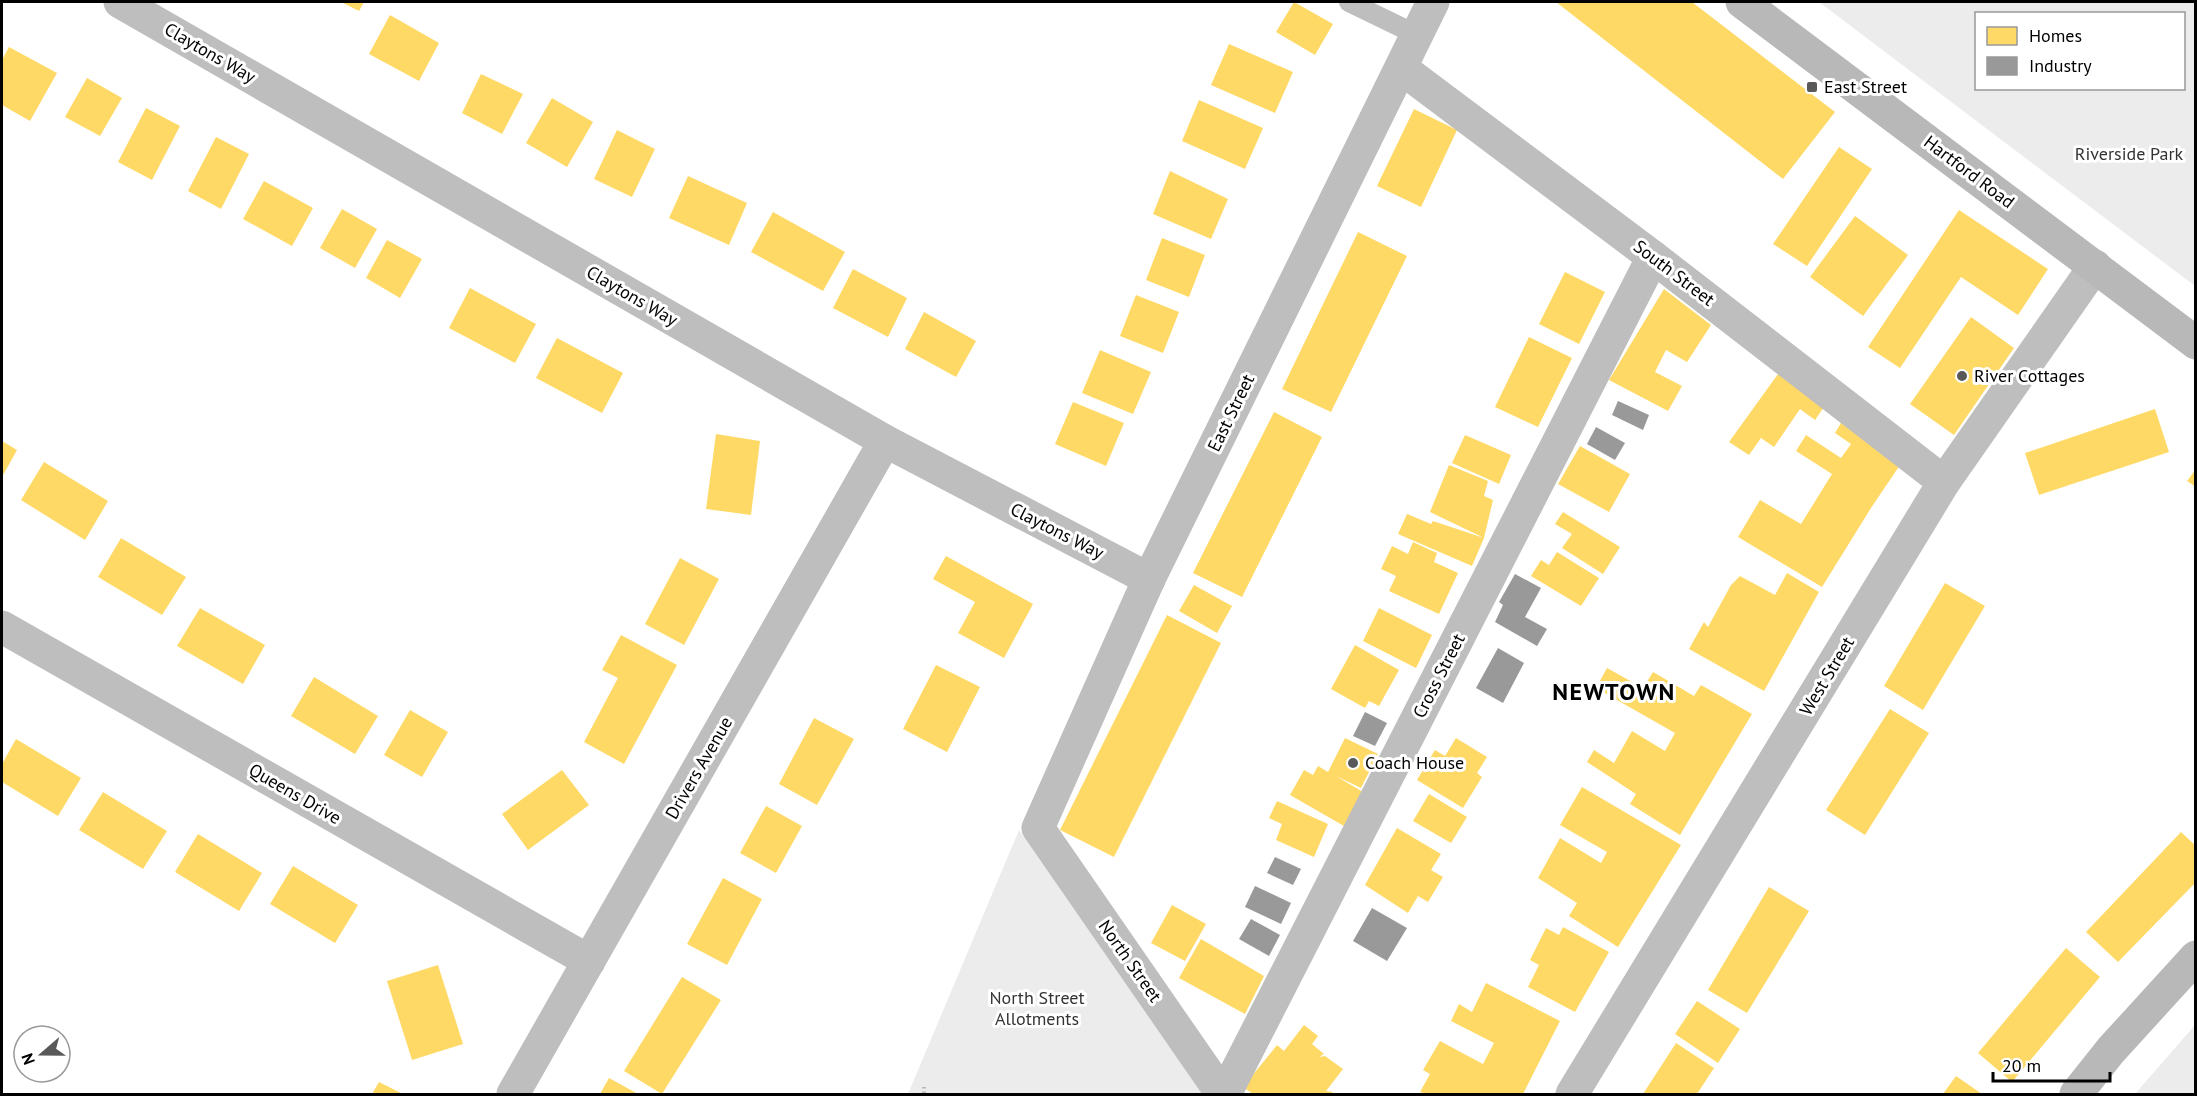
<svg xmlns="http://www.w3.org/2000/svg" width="2197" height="1096" font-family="'PT Sans',sans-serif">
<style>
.green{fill:#ececec;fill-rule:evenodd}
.homes{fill:#ffd966}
.industry{fill:#999}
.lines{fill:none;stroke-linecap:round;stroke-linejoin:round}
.path{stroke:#b9b9b9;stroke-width:4;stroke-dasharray:1.5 3;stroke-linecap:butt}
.lane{stroke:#bebebe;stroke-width:20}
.street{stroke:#bebebe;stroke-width:33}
.secondary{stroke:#b8b8b8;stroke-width:33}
.poi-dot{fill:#595959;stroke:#fff;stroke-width:2}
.labels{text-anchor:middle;stroke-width:6;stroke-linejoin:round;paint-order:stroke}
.street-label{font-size:18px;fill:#000;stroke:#fff}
.poi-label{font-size:18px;fill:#000;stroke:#fff;text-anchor:start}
.park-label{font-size:18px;fill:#333;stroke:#fff}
.district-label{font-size:24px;font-weight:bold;letter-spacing:1.5px;fill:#000;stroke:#fff}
</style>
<rect width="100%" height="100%" fill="#fff"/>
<!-- green -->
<g class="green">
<path d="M1819,2H2195V286ZM1976,14H2184V88H1976Z"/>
<path d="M1019,830L1202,1094H908Z"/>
<path d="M2195,1025V1094H2135Z"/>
</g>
<!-- homes -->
<g class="homes">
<path d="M341,2H364L359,11Z"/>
<path d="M1294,2L1333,24L1315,55L1276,32Z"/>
<path d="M1556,2H1692L1835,112L1783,179Z"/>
<path d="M390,15L439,43L419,81L369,54Z"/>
<path d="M1229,44L1293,72L1275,113L1211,85Z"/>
<path d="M9,47L57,73L30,121L2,105V60Z"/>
<path d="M481,74L523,94L502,134L462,113Z"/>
<path d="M87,78L122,98L100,136L65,117Z"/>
<path d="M552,98L593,122L567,167L526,143Z"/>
<path d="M1199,100L1263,128L1245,169L1182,141Z"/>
<path d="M146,108L180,126L152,180L118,162Z"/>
<path d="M1414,109L1457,130L1421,207L1377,186Z"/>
<path d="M617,130L655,149L632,197L594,179Z"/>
<path d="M216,137L249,154L221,209L188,191Z"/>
<path d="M1839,147L1872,169L1807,266L1773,244Z"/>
<path d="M1170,171L1228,199L1211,239L1153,214Z"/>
<path d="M688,176L747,203L729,245L669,218Z"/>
<path d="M264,181L313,208L292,246L243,219Z"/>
<path d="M342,209L377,229L355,268L320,248Z"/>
<path d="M1959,210L2048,269L2018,315L1961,277L1900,368L1868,347Z"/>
<path d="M773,212L845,252L823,291L751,252Z"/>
<path d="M1855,216L1908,255L1863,316L1810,277Z"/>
<path d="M1358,232L1407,256L1331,412L1282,389Z"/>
<path d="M1162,238L1205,255L1189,297L1146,280Z"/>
<path d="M387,240L422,259L400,298L366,278Z"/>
<path d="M853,269L907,298L888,337L833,308Z"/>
<path d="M1565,272L1605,292L1579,344L1539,324Z"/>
<path d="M470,288L536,324L515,363L449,328Z"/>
<path d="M1664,289L1711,325L1687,362L1666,350L1655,372L1682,386L1668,411L1609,380Z"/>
<path d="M1136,295L1179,312L1163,353L1120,336Z"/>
<path d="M924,312L976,341L956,377L905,349Z"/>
<path d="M1971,317L2014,348L1954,435L1910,404Z"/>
<path d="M1529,337L1572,358L1538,427L1495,407Z"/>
<path d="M557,338L623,373L602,413L536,378Z"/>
<path d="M1100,350L1151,372L1133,414L1082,393Z"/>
<path d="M1778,374L1824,407L1815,420L1800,409L1774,447L1761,438L1749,455L1729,442Z"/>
<path d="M1073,402L1124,423L1106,466L1055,444Z"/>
<path d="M2155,409L2169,452L2039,495L2025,453Z"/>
<path d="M1274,412L1322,437L1242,597L1193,573Z"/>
<path d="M1842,421L1902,462L1871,508L1822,587L1738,537L1760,500L1801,524L1832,474L1796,451L1806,435L1841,458L1851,444L1835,433Z"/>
<path d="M716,434L760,441L751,515L706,509Z"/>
<path d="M1465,435L1511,455L1499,484L1452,463Z"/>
<path d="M2,441L17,450L2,477Z"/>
<path d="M1580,446L1630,474L1609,512L1558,484Z"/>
<path d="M44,462L108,501L85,540L21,500Z"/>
<path d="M1449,465L1488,481L1484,496L1493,500L1484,538L1472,566L1398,534L1407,514L1431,524L1433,521L1484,538L1430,512Z"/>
<path d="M2196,469V487L2187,481Z"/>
<path d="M1563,512L1620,547L1603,574L1562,548L1572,534L1555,524Z"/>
<path d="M121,538L186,577L162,615L98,577Z"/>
<path d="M1413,542L1437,553L1434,562L1458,573L1439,614L1389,591L1396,576L1381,569L1392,546L1408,554Z"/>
<path d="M1557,552L1599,578L1581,606L1531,576L1541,560L1549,565Z"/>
<path d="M946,556L1033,604L1004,658L958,633L975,602L933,579Z"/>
<path d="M680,558L719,579L684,645L645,624Z"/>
<path d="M1787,573L1819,592L1764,691L1689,649L1704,622L1708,627L1731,585L1740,576L1775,595Z"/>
<path d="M1945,583L1985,606L1923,710L1884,686Z"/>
<path d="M1194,585L1232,606L1217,633L1179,611Z"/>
<path d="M200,608L265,645L243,684L177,646Z"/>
<path d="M1379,608L1432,635L1416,668L1363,641Z"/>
<path d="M1167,615L1221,643L1114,857L1060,830Z"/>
<path d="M621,635L677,665L624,764L584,742L618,678L602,670Z"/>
<path d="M1355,645L1399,670L1379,706L1369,701L1365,708L1331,689Z"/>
<path d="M936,665L980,687L947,752L903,729Z"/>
<path d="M1607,668L1643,688L1653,672L1694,696L1701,685L1752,714L1680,835L1630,804L1636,794L1587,762L1594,750L1614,763L1632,731L1665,751L1675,733L1596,688Z"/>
<path d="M314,677L378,716L355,754L291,716Z"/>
<path d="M1890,709L1929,733L1865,835L1826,810Z"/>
<path d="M410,710L448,732L422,777L384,755Z"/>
<path d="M814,718L854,739L817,805L779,784Z"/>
<path d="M1345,738L1378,754L1361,788L1336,776L1363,792L1344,826L1290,795L1304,770L1313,775L1318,766L1328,772Z"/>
<path d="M1456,738L1487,757L1477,773L1482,777L1463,808L1417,780L1435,750L1445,756Z"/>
<path d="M16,739L81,778L58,816L2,782V764Z"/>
<path d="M562,770L589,805L528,850L502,814Z"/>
<path d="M1582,787L1681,845L1618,947L1569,916L1577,903L1538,878L1560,838L1601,863L1607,852L1560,825Z"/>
<path d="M103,792L167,831L143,869L79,830Z"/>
<path d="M1429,794L1467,817L1451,843L1413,821Z"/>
<path d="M1277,801L1328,824L1314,857L1276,840L1282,824L1269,818Z"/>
<path d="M766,806L802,826L776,873L740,853Z"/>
<path d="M1397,828L1441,854L1431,870L1443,877L1428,902L1418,896L1408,913L1365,885Z"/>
<path d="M2181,832L2196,846V882L2118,962L2086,932Z"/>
<path d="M198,834L262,873L239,911L175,872Z"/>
<path d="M293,866L358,905L335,943L270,904Z"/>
<path d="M723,878L762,899L727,965L687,944Z"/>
<path d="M1769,887L1809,911L1747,1013L1708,990Z"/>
<path d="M1172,905L1206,924L1185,961L1151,943Z"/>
<path d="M1563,927L1609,952L1575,1012L1528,987L1539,965L1530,960L1546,928L1559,935Z"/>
<path d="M1201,939L1264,976L1245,1014L1179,978Z"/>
<path d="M2066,948L2100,977L2012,1082L1978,1053Z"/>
<path d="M438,965L463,1044L412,1060L387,981Z"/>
<path d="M682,977L721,1000L662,1094L624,1071Z"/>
<path d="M1486,983L1560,1021L1523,1094H1426L1420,1092L1430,1074L1423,1070L1440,1041L1483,1064L1494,1043L1451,1021L1459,1004L1472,1012Z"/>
<path d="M1697,1001L1740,1029L1718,1063L1675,1034Z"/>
<path d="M1304,1025L1318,1036L1312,1044L1324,1054L1319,1057L1325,1056L1343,1069L1326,1091L1333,1092L1331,1094H1253L1243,1087L1277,1045L1284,1051Z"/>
<path d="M1676,1043L1714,1068L1697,1094H1643Z"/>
<path d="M1956,1076L1982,1094H1943Z"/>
<path d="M609,1078L638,1094H600Z"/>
<path d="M379,1082L403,1094H372Z"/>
</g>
<!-- industry -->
<g class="industry">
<path d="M1618,401L1649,415L1643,430L1612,415Z"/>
<path d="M1596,427L1625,443L1615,460L1587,444Z"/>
<path d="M1515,574L1541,588L1525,617L1547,629L1537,646L1495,622L1503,605L1499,602Z"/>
<path d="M1498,648L1524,663L1503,703L1476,688Z"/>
<path d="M1365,712L1387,723L1375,746L1353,736Z"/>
<path d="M1275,857L1301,869L1293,885L1267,873Z"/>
<path d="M1255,886L1291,903L1281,924L1245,907Z"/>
<path d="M1372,908L1407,928L1387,961L1353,941Z"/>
<path d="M1251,919L1280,935L1269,956L1239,939Z"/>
</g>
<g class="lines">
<!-- path -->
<path class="path" d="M924,1087V1094"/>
<!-- lane -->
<path class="lane" d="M1349,2L1417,35"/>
<!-- street -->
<g class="street">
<path d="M120,2L885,441L1149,579"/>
<path d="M1401,68L1653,257L1944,482"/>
<path d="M2,627L589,961"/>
<path d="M513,1094L885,441"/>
<path d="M1222,1094L1038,828L1149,579L1433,2"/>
<path d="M1225,1094L1653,257"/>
<path d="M1572,1094L1944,482L2095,266"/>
</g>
<!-- secondary -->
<g class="secondary">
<path d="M1742,2L2196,343"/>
<path d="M2076,1094L2111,1050L2196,957"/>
</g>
</g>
<!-- markers -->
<g class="poi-dot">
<rect x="1806" y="81" width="12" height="12" rx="3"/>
<circle cx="1962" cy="376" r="6"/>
<circle cx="1353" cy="763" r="6"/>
</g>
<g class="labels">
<!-- street labels -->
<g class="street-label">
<text transform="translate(210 53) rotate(30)" y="6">Claytons Way</text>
<text transform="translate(1969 172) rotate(37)" y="6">Hartford Road</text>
<text transform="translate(1674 273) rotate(37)" y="6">South Street</text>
<text transform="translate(632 296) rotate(30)" y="6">Claytons Way</text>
<text transform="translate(1231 413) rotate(-64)" y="6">East Street</text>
<text transform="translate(1057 531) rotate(27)" y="6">Claytons Way</text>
<text transform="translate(1439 676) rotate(-63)" y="6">Cross Street</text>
<text transform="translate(1827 676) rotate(-59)" y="6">West Street</text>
<text transform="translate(699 768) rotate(-60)" y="6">Drivers Avenue</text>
<text transform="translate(295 794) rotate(30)" y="6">Queens Drive</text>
<text transform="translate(1130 961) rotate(55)" y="6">North Street</text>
</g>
<!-- poi labels -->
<g class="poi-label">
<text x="1824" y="93">East Street</text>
<text x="1974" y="382">River Cottages</text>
<text x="1365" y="769">Coach House</text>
</g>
<!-- park labels -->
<g class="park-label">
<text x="2129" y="160">Riverside Park</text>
<text x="1037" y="1004">North Street<tspan x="1037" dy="21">Allotments</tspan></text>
</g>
<!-- district labels -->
<g class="district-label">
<text x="1614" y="700">NEWTOWN</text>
</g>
</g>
<!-- border -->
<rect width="2197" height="1096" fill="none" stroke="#000000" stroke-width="6"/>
<!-- legend -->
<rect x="1975" y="12" width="210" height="78" fill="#ffffff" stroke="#999999" stroke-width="1.5"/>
<rect x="1987" y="27" width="30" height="18" fill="#ffd966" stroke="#999999" stroke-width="1.5"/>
<text x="2029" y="42" font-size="18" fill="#000000">Homes</text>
<rect x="1987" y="57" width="30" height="18" fill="#999999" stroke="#999999" stroke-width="1.5"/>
<text x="2029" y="72" font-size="18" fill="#000000">Industry</text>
<!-- north arrow -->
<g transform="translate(42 1054) rotate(250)"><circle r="28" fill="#ffffff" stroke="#999999" stroke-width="1.5"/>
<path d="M0-4.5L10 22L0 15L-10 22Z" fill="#595959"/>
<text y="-9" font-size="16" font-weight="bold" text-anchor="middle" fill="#000000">N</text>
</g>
<!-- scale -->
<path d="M1993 1072v9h117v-9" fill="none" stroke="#000000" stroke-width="3"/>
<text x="2002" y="1072" font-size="18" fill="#000000" stroke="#ffffff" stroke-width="4.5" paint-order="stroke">20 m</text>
</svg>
